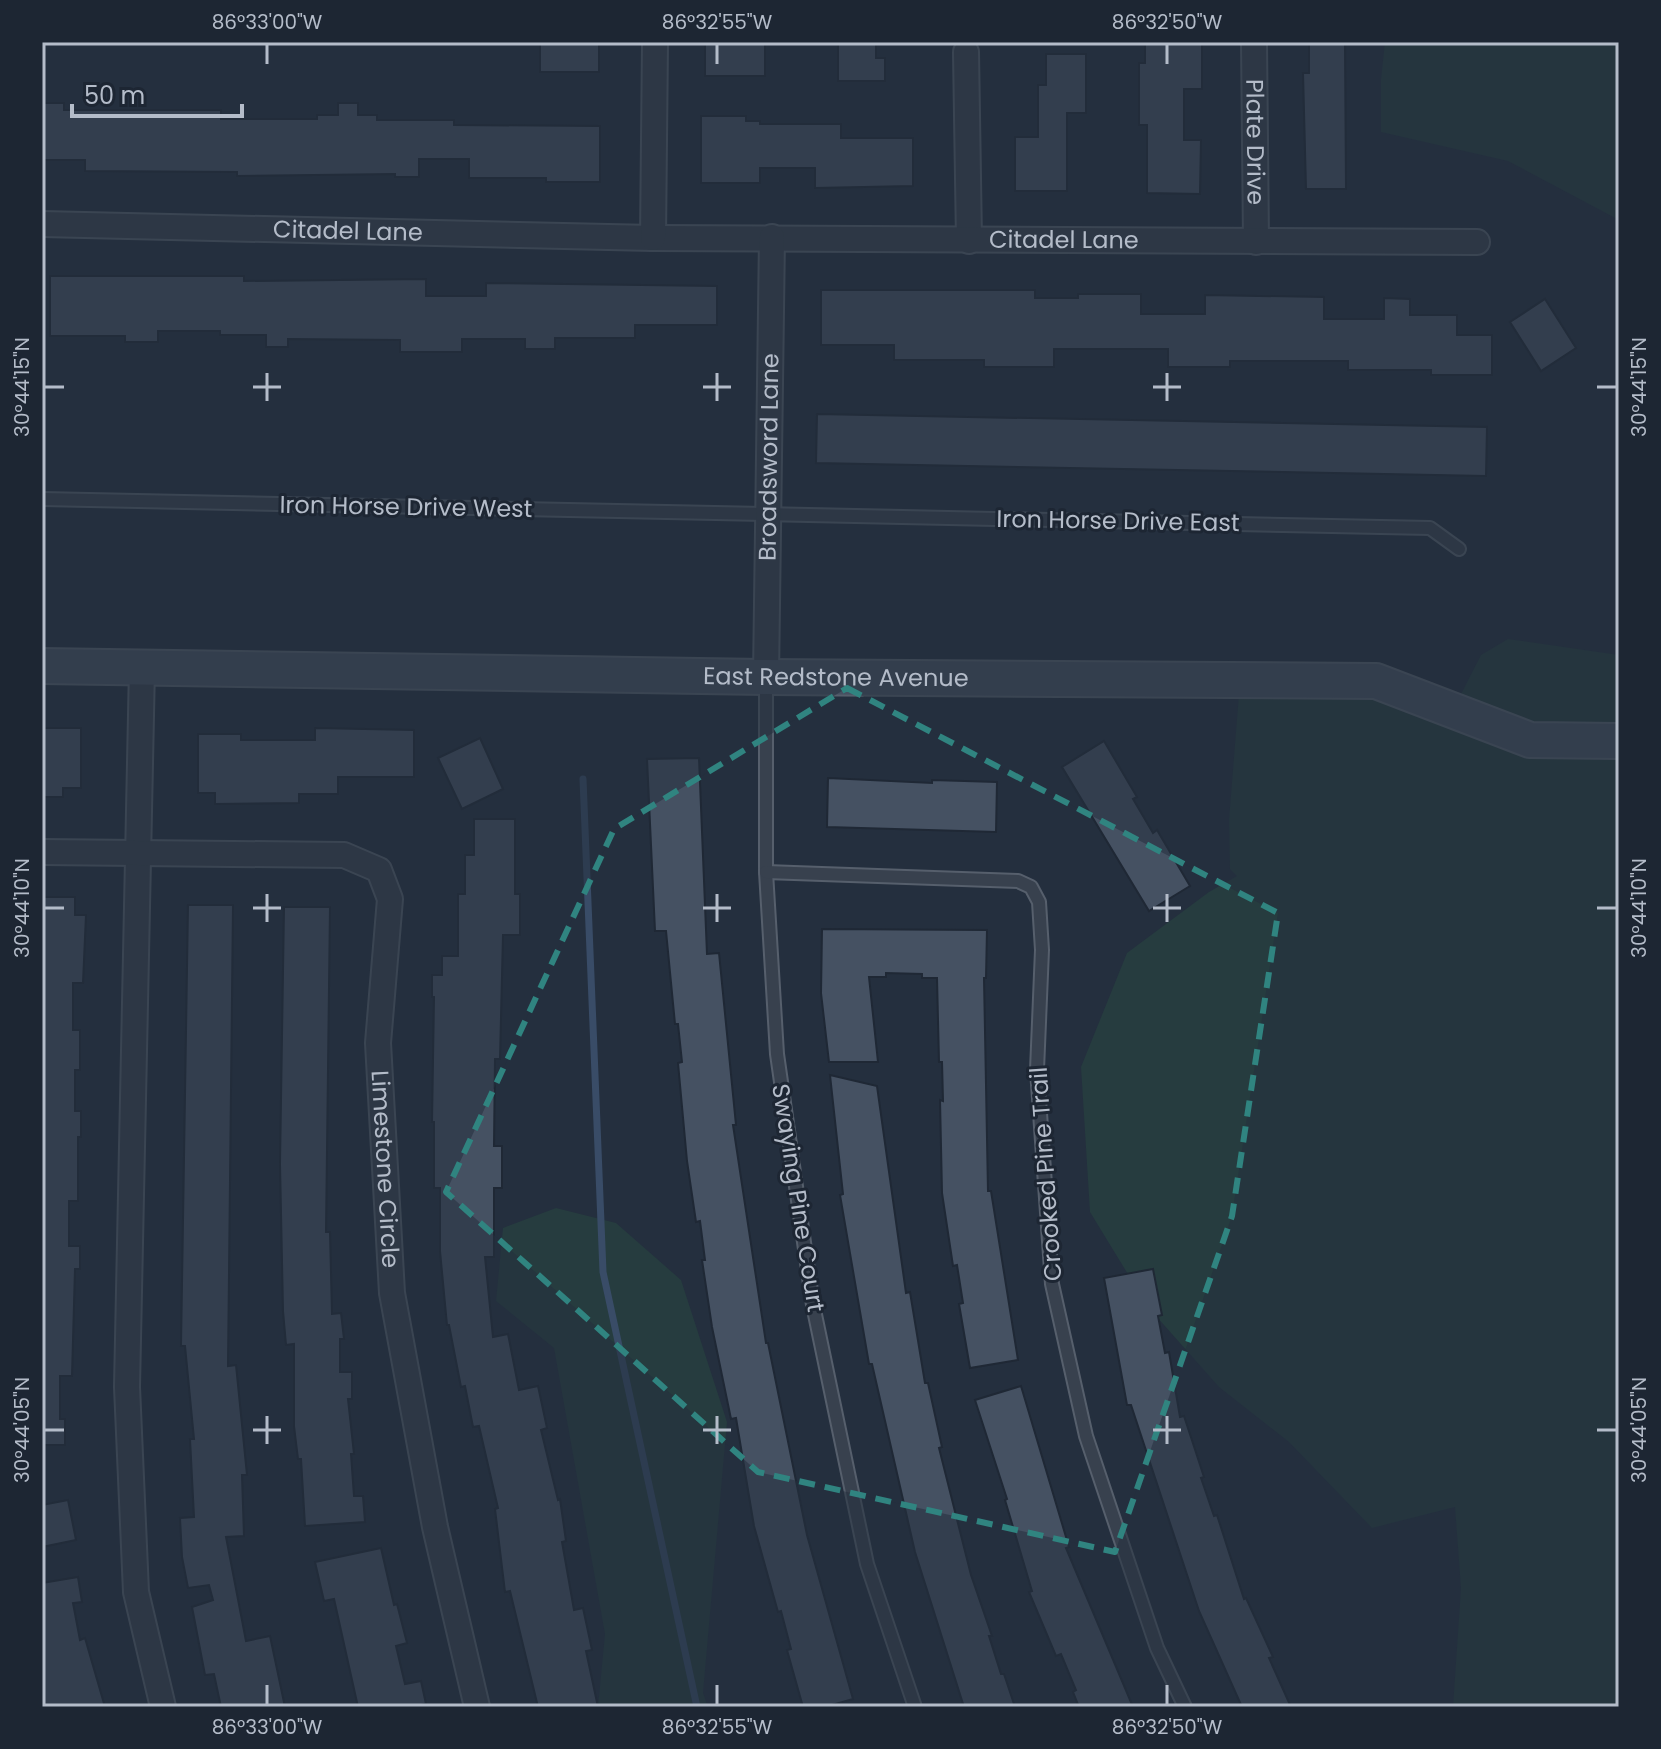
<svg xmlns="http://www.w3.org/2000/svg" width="1661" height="1749" font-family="Poppins,sans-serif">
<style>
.green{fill:#263c3f}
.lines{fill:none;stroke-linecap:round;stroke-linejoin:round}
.stream{stroke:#394c67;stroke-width:7}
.building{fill:#455162;stroke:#1f2835;stroke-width:2}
.lane-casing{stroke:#565f6c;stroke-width:16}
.street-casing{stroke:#565f6c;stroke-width:28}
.secondary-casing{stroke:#565f6c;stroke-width:38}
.lane{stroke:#38414e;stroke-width:12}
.street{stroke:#38414e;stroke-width:24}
.secondary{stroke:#465061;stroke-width:34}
.marked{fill:none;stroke:#308480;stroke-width:6;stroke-dasharray:16 10;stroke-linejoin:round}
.ticks{fill:none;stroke:#b4bcc9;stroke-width:3}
.labels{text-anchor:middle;stroke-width:6;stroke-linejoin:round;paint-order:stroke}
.street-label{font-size:24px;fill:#b4bcc9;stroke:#1d2633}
.neatline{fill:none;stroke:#b4bcc9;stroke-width:3}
.ticks-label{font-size:20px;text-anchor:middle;fill:#b4bcc9}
</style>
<rect width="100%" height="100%" fill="#242f3e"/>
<!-- green -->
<g class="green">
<path d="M1385,42H1619V220L1508,161L1381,132V79Z"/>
<path d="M1508,639L1619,655V727L1532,726L1459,698L1481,655Z"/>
<path d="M1239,694L1368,697L1394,701L1619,754V1707H1453L1461,1588L1455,1507L1372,1528L1289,1442L1219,1387L1148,1307L1090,1212L1081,1067L1127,953L1209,892L1237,876L1230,869L1229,820Z"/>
<path d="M556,1208L616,1223L681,1280L727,1422L703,1693L708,1707H598L605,1634L554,1348L496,1301L503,1228Z"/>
</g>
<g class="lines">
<!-- stream -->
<path class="stream" d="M583,779L603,1272L697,1707"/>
</g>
<!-- building -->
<g class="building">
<rect x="540" y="42" width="59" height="30"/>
<rect x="705" y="42" width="60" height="34"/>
<path d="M838,42H876V58H885V81H838Z"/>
<path d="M1145,42H1202V89H1184V140H1201L1200,194L1147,193V125H1139V63H1145Z"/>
<path d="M1309,42H1345L1346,189H1306L1303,73H1309Z"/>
<path d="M1046,54H1086V113H1067V191H1015V137H1038V85H1046Z"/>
<path d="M42,103H64V110H221V119H317V115H338V103H358V115H377V120H454V125L600,126V182H546V178H469V159H419V177H395V174L237,176V172L85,171V160H42Z"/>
<path d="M701,116H746V121H760V124H841V138H913V186L815,188V168H760V183H701Z"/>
<path d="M50,276H244V281L426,279V296H486V283L717,286V325H635V338H555V349H525V339H462V352H400V340L288,339V347H266V335H220V331H158V342H125V336H50Z"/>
<path d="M821,290H1035V298H1078V294H1141V314H1205V295L1324,297V319H1384V298L1410,299V315H1457V335H1492V375H1431V370H1348V361H1230V367H1168V349H1054V367H984V360H894V345H821Z"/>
<path d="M1545,299L1576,348L1541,371L1510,322Z"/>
<path d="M817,414L1487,427L1486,476L816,463Z"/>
<path d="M42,728H81V788H63V797H42Z"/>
<path d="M315,728L414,730V777H338V794H299V803L215,804V793H198V734H241V740H315Z"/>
<path d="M480,738L503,789L462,809L438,758Z"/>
<path d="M1104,741L1137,797L1133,799L1153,833L1157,830L1190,886L1149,911L1062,767Z"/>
<path d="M699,758L707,954L719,953L736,1125H733L766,1343H768L807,1535L853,1699L825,1707H803L787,1650L791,1649L781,1611L778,1612L754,1526L736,1418L731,1419L712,1327L702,1260H705L700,1221L696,1222L687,1161L678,1063L682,1062L678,1024H675L666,931H655L647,759Z"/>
<path d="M828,778L932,783V780L997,782L996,832L827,827Z"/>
<path d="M474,819H515V894H520V935H503L500,1059H495L494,1146H502V1188H494V1257H485L493,1337L508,1334L519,1390L538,1386L547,1428L541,1430L558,1500L560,1499L566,1541L562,1542L574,1610L583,1608L592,1650L586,1651L598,1707H538L510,1591L505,1592L495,1509L498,1508L479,1426L473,1427L465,1386L461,1387L449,1325H447L440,1251V1188H434V1122H432L434,997H432V975H442V956H458V894H465V855H474Z"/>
<path d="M42,897H75V915H86L83,983H73V1030H80V1070H75V1111H81V1137H78V1201H69V1246H80V1269H75L72,1376H60V1419H65V1445H42Z"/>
<path d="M188,905H233L228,1366L236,1365L247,1475H242L244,1536L226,1537L246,1641L270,1636L285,1707H221L214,1674L205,1675L192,1607L213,1600L209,1585L188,1588L182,1557L180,1518L194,1517L190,1439H194L185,1346H181Z"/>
<path d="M284,907H330L326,1232H330L332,1314L341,1313L344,1339H340V1372H352V1399H348L354,1454H351L354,1496H363L365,1522L305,1526L301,1459H298L294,1426V1344L286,1345L283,1311L280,1164Z"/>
<path d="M822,929L987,930L986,978H984L988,1191H991L1018,1360L970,1368L959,1304L963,1303L957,1265L953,1266L942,1193L940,1100L943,1101L942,1062H939L937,978H922V974L886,973V977H869L878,1062H829L821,993Z"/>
<path d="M830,1075L877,1086L906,1293L910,1292L925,1383H928L942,1447L939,1448L971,1575L992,1636H989L1001,1674H1004L1015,1707H964L915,1552L872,1364H869L840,1195L843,1194Z"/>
<path d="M1153,1269L1162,1315L1158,1316L1165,1353L1169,1352L1180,1417L1184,1416L1204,1477L1201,1478L1214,1516L1217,1515L1244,1599L1246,1598L1273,1657L1269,1658L1291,1707H1242L1199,1611L1131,1405H1127L1104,1278Z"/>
<path d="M1021,1386L1069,1547L1066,1548L1133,1707H1079L1073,1692L1076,1690L1061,1654L1056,1656L1029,1592L1032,1591L1005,1500L1007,1499L975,1400Z"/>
<path d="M68,1500L76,1540L42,1547V1505Z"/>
<path d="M381,1548L394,1605L397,1604L407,1643L396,1646L405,1684L421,1681L426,1704L411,1707H358L334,1599L324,1601L315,1562Z"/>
<path d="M78,1577L82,1602L73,1603L80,1640L85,1638L105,1707H42V1583Z"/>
</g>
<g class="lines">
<defs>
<g id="lane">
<path d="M42,499L1430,528L1459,549"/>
<path d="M766,680V872L777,1054L813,1305L867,1564L915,1707"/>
<path d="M766,872L1018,881L1031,887L1039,902L1042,950L1037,1070L1052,1284L1086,1436L1157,1648L1185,1707"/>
</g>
<g id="street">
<path id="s1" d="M1254,42L1256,242"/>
<path d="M966,52L969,241"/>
<path id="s2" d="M42,224L653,238L1477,242"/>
<path d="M653,238L655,42"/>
<path d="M142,667L127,1387L136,1592L163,1707"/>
<path id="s3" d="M766,677L772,237"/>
<path id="s4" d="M42,852L344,855L379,870L390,899L378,1043L392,1293L435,1527L477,1707"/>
</g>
<g id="secondary">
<path id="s5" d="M42,666L766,677L1376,681L1530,740L1619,741"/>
</g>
</defs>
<!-- lane casing -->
<use href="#lane" class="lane-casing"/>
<!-- street casing -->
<use href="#street" class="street-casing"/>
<!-- secondary casing -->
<use href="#secondary" class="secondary-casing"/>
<!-- lane -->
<use href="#lane" class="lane"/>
<!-- street -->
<use href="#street" class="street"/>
<!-- secondary -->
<use href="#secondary" class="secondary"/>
</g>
<!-- marked area -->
<path d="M0 0H1661V1749H0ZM847,688L1278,913L1232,1216L1115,1552L758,1472L446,1192L614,829Z" fill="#242f3e" fill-opacity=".55" fill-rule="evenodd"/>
<path class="marked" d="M847,688L1278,913L1232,1216L1115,1552L758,1472L446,1192L614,829Z"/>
<!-- ticks -->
<path class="ticks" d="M267,44V64M717,44V64M1167,44V64M267,373V401M717,373V401M1167,373V401M44,387H64M253,387H281M703,387H731M1153,387H1181M1597,387H1617M267,894V922M717,894V922M1167,894V922M44,908H64M253,908H281M703,908H731M1153,908H1181M1597,908H1617M267,1416V1444M717,1416V1444M1167,1416V1444M44,1430H64M253,1430H281M703,1430H731M1153,1430H1181M1597,1430H1617M267,1685V1705M717,1685V1705M1167,1685V1705"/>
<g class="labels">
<!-- street labels -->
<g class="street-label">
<text dy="8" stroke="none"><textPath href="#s1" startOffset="100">Plate Drive</textPath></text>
<text dy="8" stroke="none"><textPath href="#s2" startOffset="306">Citadel Lane</textPath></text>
<text dy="8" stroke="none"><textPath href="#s2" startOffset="1022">Citadel Lane</textPath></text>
<text dy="8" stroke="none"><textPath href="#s3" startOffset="220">Broadsword Lane</textPath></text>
<text transform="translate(406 507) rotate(1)" y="8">Iron Horse Drive West</text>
<text transform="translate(1118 521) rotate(1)" y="8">Iron Horse Drive East</text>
<text dy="8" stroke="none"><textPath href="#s5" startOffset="794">East Redstone Avenue</textPath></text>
<text dy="8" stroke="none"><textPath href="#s4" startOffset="642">Limestone Circle</textPath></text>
<text transform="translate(1046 1174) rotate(-94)" y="8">Crooked Pine Trail</text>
<text transform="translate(798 1198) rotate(81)" y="8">Swaying Pine Court</text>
</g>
</g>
<!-- border -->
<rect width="1661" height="1749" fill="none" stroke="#1d2633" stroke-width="88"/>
<!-- scale -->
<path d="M72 104v12h170v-12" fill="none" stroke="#b4bcc9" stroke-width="4"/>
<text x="84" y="104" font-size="24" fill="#b4bcc9" stroke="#1d2633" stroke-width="6" paint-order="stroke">50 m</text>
<rect x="44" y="44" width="1573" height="1661" class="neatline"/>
<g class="ticks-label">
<text x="267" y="29">86°33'00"W</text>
<text x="717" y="29">86°32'55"W</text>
<text x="1167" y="29">86°32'50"W</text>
<text transform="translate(22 387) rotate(-90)" y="7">30°44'15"N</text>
<text transform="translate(1639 387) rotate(-90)" y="7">30°44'15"N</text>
<text transform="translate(22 908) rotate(-90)" y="7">30°44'10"N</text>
<text transform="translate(1639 908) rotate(-90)" y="7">30°44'10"N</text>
<text transform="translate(22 1430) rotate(-90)" y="7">30°44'05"N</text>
<text transform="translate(1639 1430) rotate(-90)" y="7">30°44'05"N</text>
<text x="267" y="1734">86°33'00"W</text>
<text x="717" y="1734">86°32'55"W</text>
<text x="1167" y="1734">86°32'50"W</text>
</g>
</svg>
